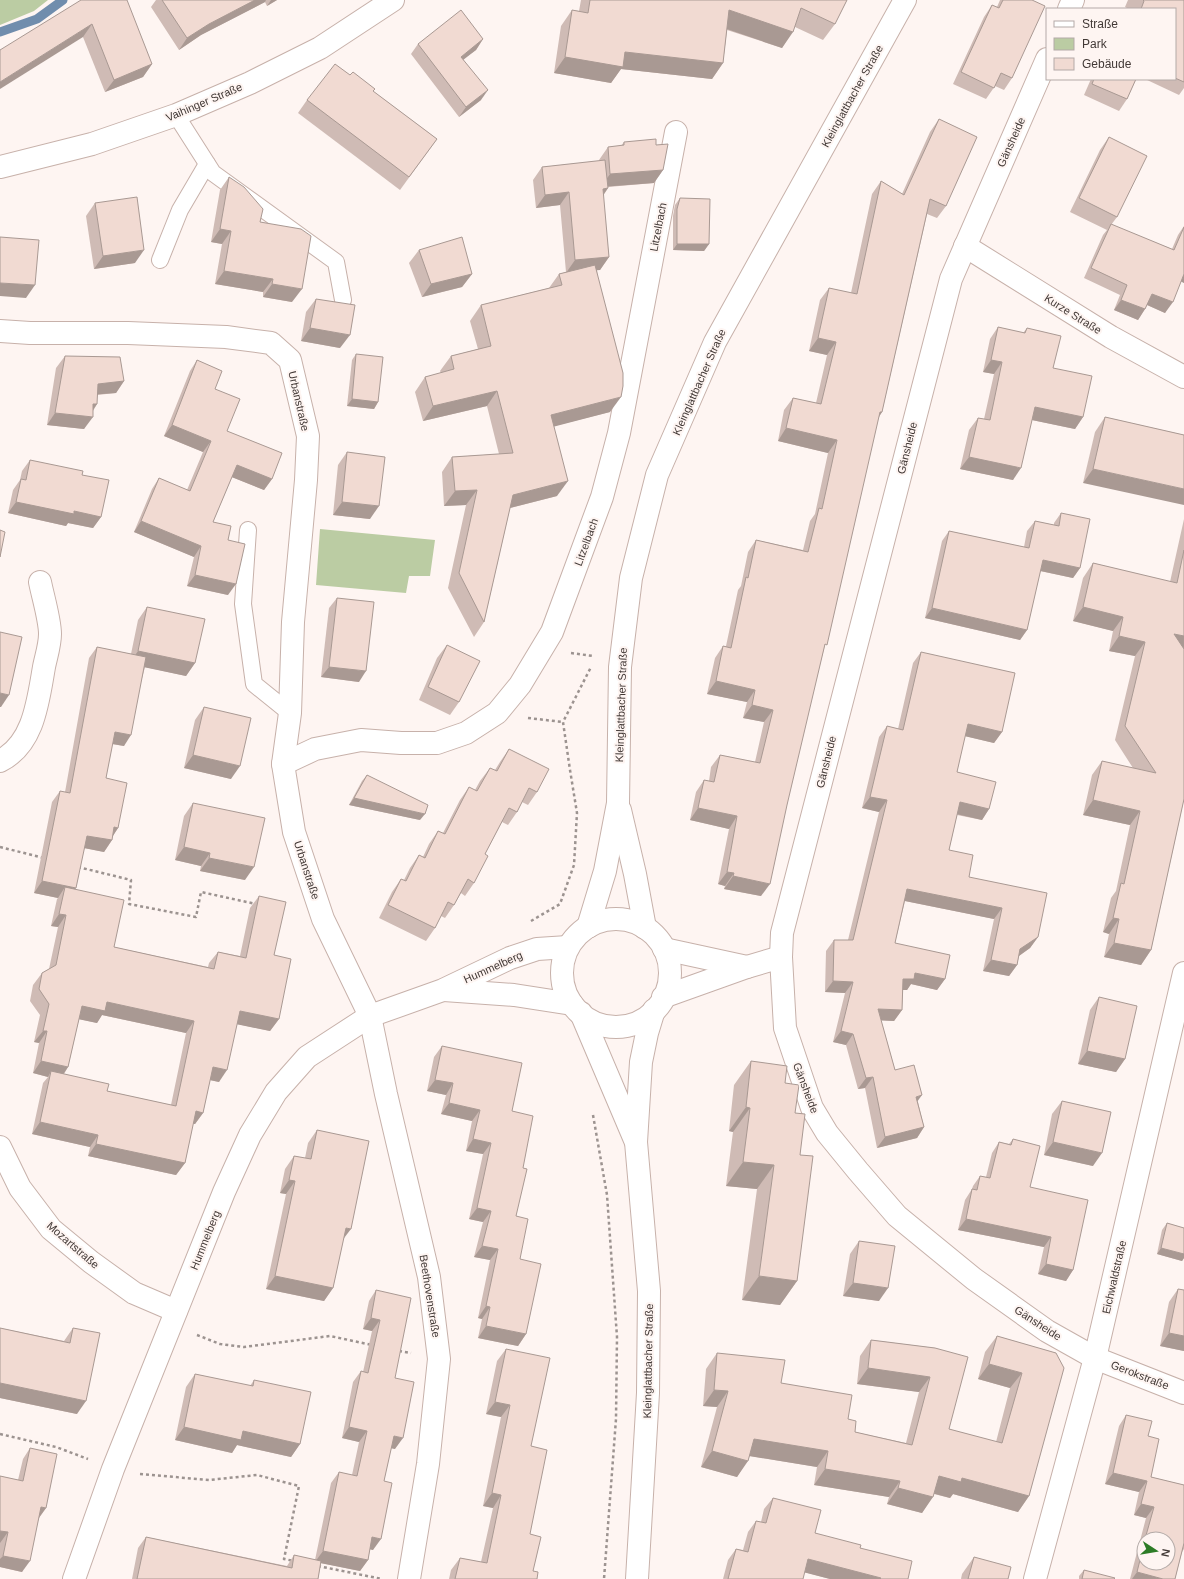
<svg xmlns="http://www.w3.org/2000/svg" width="1184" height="1579" font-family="Arial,sans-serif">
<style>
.green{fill:#bbcca3}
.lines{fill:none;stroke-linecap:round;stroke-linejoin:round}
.stream{stroke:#708dad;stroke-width:9}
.lane-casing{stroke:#c7b1aa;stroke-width:18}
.street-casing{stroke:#c7b1aa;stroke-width:24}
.secondary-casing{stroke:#c7b1aa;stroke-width:24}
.path{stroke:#9c9390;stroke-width:2.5;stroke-dasharray:3 3;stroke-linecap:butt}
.lane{stroke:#fff;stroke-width:16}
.street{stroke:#fff;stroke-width:22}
.secondary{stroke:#fff;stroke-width:22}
.wall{fill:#cfbbb5;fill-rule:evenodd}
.shaded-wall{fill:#a99993}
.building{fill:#f1dad2;stroke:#a99993}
.labels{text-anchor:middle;stroke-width:4;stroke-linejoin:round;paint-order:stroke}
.street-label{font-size:11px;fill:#423936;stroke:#fef5f2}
</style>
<rect width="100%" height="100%" fill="#fef5f2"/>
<!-- green -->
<g class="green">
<path d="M0,0H48L34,11L0,25Z"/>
<path d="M320,529L435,540L430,576H409L406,593L316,585Z"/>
</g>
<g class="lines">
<!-- stream -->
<path class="stream" d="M0,32L37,19L63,0"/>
<defs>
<g id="lane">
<path d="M176,115L213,173L336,262L343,300"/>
<path d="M160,260L180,210L207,164"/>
<path d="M248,530L243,604L254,684L290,713"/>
</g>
<g id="street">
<path d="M1069,9L1073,0"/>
<path d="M1047,59L951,279L782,933L781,957L785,1028L812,1108L827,1133L858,1171L897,1216L974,1279L1047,1331L1095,1358L1184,1393"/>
<path d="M965,246L1111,337L1184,377"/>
<path d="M0,331L30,333H128L226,337L271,343L290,360L308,436L306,480L293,622L290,713L283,764L294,832L323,919L370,1016L386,1094L429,1277L439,1359L428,1464L409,1579"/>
<path d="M0,761C34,744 38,701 44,667C46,657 50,645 50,634C50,620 43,597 40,582"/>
<path d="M283,764L315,749L361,740L401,743H437L466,733L497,713L520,685L552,632L602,497L619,433L676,132"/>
<path d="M664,949L747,967"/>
<path d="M444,990L514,995L572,1004"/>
<path d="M663,997L747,967L781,957"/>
<path d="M0,1147L20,1188L51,1229L91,1262L134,1293L176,1311"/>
<path d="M74,1579L113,1469L224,1192L250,1135L276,1092L307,1057L370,1016L443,990L510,958L537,949L568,947"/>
<path d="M1035,1579L1095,1358L1184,973"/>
</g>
<g id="secondary">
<path d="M0,167L92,144L176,115L250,83L320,48L393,0"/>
<path d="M620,810L635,874L645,928"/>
<circle cx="616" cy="973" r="54"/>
<path d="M588,927L605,871L618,803L620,667L631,578L657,475L715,342L905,0"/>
<path d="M581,1013L635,1140"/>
<path d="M637,1579L648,1393L649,1291L636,1142L641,1062L647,1033L654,1010"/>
</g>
</defs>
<!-- lane casing -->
<use href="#lane" class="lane-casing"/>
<!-- street casing -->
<use href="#street" class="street-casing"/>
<!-- secondary casing -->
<use href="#secondary" class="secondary-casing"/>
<!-- path -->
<g class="path">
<path d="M571,653L593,656"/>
<path d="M528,718L563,722"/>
<path d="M0,847L44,858"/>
<path d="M78,867L131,880L129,904L196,917L201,892L256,904"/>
<path d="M531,921L560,904L574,865L577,813L570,770L563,722L591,667"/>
<path d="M593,1115L607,1195L617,1337L616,1419L604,1579"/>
<path d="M197,1335L220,1344L244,1347L330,1336L372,1345"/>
<path d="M399,1351L411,1353"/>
<path d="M0,1434L56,1447L88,1459"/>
<path d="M140,1474L209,1480L257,1475L299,1486L284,1559L294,1561"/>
<path d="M318,1566L382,1579"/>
</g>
<!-- lane -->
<use href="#lane" class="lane"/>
<!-- street -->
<use href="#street" class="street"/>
<!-- secondary -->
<use href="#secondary" class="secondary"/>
</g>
<!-- wall -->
<g class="wall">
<path d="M81,0L152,64L143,77L105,92L83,37Z"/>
<path d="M156,0H277L267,6L265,2L201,35L179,50L151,7Z"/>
<path d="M581,0H847L835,24L823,40L795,27L782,48L727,30L723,63L712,79L621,69L611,83L554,73L561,26L572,10L579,11Z"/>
<path d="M1000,0H1032L1012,78L1004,90L995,86L986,99L953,84L984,17L992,5L997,7Z"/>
<path d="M1128,0H1184V88L1179,95L1145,79H1175V9H1129L1125,7Z"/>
<path d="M483,39L476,50L463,59L481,100L459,117L411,54L418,44Z"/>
<path d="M350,75L374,92L437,139L400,190L298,113L307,100Z"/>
<path d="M1091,79H1136L1127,99L1119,111L1084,95Z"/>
<path d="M939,119L946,206L937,218L927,214L882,412L878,418L824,649L761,896L724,889L725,886L718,884L729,829L690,820L696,792L704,780L709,781L711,767L720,755L755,762L764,722L743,718L747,702L707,694L715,658L723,646H726L738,590L741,586L748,552L756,540L803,550L810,521L815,514L828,453L778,441L784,410L793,398L816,403L827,355L809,351L820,300L829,288L851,293L872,194L881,181L902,194L930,132Z"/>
<path d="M1109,137L1117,217L1111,225L1172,249L1178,235L1184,226V283L1181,281L1165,313L1147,305L1145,309L1138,320L1114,310L1120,295L1084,278L1103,235L1107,230L1070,212L1100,150Z"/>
<path d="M624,142L656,145L663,170L654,183L608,187V188L603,196L609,257L600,270H597L610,412L554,426L557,496L510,508L484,622L474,637L448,588L466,505L444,506L442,472L452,457L499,454L487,406L423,421L415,392L425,377L441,373L440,371L451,356L478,349L470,321L481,305L549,288L559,274L566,272L560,205L536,208L533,180L542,167L599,161V160L608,147L621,146Z"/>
<path d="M229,177L260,222L292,302L263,297V292L215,284L222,244L211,242L220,190Z"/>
<path d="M680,198L709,244L704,251L673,250V216L675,205Z"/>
<path d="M95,203L135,263L94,269L86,216Z"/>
<path d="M419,250L472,274L462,287L422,297L409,263Z"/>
<path d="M316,299L340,348L301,341L306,312Z"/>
<path d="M998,327L1023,333L1027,328L1053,368L1083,417L1075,429L1032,420L1013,480L960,469L969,430L978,418L984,419L994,374L983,372L990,339Z"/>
<path d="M356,354L378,402L374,409L347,406L352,360Z"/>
<path d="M65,356L124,381L116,393L97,395V404L93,411L84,429L47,425L56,368Z"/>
<path d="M197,360L215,389L227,431L272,479L264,490L232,477L213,522L228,540V595L187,586L194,557L134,532L152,489L159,478L187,490L203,452L164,436L190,371Z"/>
<path d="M1105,417L1184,435L1083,483L1095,432Z"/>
<path d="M347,452L370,519L333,515L338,465Z"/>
<path d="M30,460L82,475L101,517L93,528L68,523L66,526L8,513L13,490L20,480L22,471Z"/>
<path d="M1061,513L1080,568L1073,578L1040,571L1027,630L1020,640L925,618L942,541L949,531L1024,547L1027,531L1035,521L1054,525V523Z"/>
<path d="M1184,519V799L1151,950L1141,965L1104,957L1109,934L1103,932L1111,898L1116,891L1130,825L1083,815L1092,775L1102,761L1133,768L1115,740L1135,656L1109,651L1113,631L1073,621L1083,578L1093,563L1170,582Z"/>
<path d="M337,598L359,682L321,677L329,608Z"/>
<path d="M147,607L195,663L186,676L145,667L124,746L112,744L106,778L118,828L112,837V840L104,852L84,848L75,889L114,947L208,967L209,963L218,952L240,956L250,908L259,896L274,955L279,1019L270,1031L237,1024L219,1082L210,1080L203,1113L195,1124H193L185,1163L176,1175L88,1156L90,1147L32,1134L43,1083L48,1077L33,1073L39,1043L34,1042L40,1015L30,1001L33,985L42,973L49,969L58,927L51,926L57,899L58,898L34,893L52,802L60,791L65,792L89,658L97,647L131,654L138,620ZM102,1015L186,1033L171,1105L107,1091L64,1074L68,1067L79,1019L97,1023Z"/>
<path d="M447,645L459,702L450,715L419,700L437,658Z"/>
<path d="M921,652L1002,732L994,743L965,736L957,772L989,809L982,820L957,815L949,850L969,877L1038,937L1030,948L1019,956L1017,965L1009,976L983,971L994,919L905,901L895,943L945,979L937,990L911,984L907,990H903L902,1010L894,1021L881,1020L895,1070L918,1102L924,1127L917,1138L877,1148L865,1088L858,1089L846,1045L833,1042L845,993L825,992L826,951L834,940H848L879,812L862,808L879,737L887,726L898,729L913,663Z"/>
<path d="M204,707L231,779L184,768L195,720Z"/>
<path d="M509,749L537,792L528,805L522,802L517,812L508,825L502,822L485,854L474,883L465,896L461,893L454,905L445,918L441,916L435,928L426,941L379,918L392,892L401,879L404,880L410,868L419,855L423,857L429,844L438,831L443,833L460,800L469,787L475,790L480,781L490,768L495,770L500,762Z"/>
<path d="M367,775L420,820L349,805L362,781Z"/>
<path d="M193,803L245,880L200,871L201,866L175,860L184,816Z"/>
<path d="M1099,997L1125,1059L1116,1072L1078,1064L1090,1010Z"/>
<path d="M442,1046L512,1111L523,1168L516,1216L526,1334L518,1346L478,1338L482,1319L478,1318L490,1260L474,1257L483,1222L469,1219L483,1154L466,1151L472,1121L441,1114L446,1095L427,1091L434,1057Z"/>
<path d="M751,1061L785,1083L795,1113L800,1155L797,1281L780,1305L742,1300L757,1189L726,1186L733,1132L729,1131L734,1085Z"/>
<path d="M1062,1101L1093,1166L1044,1155L1052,1114Z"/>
<path d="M317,1130L343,1240L333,1288L324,1301L266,1289L286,1194L280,1193L285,1169L294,1156L305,1158L308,1143Z"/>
<path d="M1013,1139L1030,1187L1073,1270L1066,1281L1038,1274L1044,1247L958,1230L965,1200L972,1189L973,1186L980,1176L986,1177L992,1153L999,1142L1009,1144Z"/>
<path d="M1167,1223L1184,1228V1258L1182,1261L1157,1254L1162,1230Z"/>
<path d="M859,1241L879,1301L843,1296L850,1254Z"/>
<path d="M1178,1289L1184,1351L1160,1346L1169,1302Z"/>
<path d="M376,1290L395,1378V1449L391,1448L384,1481L373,1550L370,1549L368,1560L360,1571L321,1563L318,1579H132L138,1548L146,1537L287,1566L294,1555L315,1560L331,1483L339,1472L352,1475L359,1442L342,1438L353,1382L361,1371L363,1372L372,1331L363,1329L369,1301Z"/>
<path d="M0,1328L64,1341L73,1328L77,1414L0,1398Z"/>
<path d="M997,1336L1056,1353L1029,1496L1018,1512L953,1494L950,1498L934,1494L922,1513L887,1504L889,1497L814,1485L817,1467L750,1456L737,1477L701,1467L717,1407L703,1406L706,1369L717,1353L781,1383L848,1419L855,1432L906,1443L919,1392L857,1384L860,1356L871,1340L935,1348L949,1429L996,1442L1010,1388L978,1379L985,1352Z"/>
<path d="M506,1349L531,1446L530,1534L533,1571L537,1579H449L451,1570L460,1558L481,1562L493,1508L483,1506L501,1417L486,1414L497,1361Z"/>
<path d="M195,1374L250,1386L254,1380L300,1444L291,1457L237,1445L232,1453L175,1440L186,1387Z"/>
<path d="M1126,1415L1148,1436L1151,1477L1184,1485V1549L1182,1552L1175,1579H1130L1146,1518L1134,1515L1139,1492L1105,1484L1119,1426ZM1144,1539H1168L1144,1563Z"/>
<path d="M30,1448L46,1508L39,1518L22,1572L0,1567V1476L18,1480L23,1459Z"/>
<path d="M773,1498L815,1533L860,1548L908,1579H830L804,1572L803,1579H723L728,1560L736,1549L743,1550L748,1532L756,1521L761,1522L764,1509Z"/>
<path d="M974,1557L1008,1579H961L962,1574Z"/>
<path d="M1084,1570L1114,1579H1079V1576Z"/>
</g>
<!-- shaded-wall -->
<g class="shaded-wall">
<path d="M255,0H266L265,2L201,35L179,50L187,38L209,24Z"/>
<path d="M271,0H277L267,6Z"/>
<path d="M729,10L793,32L782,48L718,26Z"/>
<path d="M92,24L83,37L0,89V82Z"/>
<path d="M483,39L476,50L454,67L461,57Z"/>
<path d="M625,52L723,63L712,79L621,69L611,83L554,73L565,57Z"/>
<path d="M152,64L143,77L105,92L114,80Z"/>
<path d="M488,90L481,100L459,117L466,107Z"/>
<path d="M663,170L654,183L601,187L610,174Z"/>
<path d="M608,188L599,201L603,189Z"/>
<path d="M569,192L560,205L536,208L545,195Z"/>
<path d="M220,229L231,231L222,244L211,242Z"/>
<path d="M677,244H709L704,251L673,250Z"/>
<path d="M144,250L135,263L94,269L103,256Z"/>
<path d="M609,257L600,270L566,273L575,260Z"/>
<path d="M224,271L273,279L263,292L215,284Z"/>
<path d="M1184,272V283L1178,280Z"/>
<path d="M472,274L462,287L422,297L431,284Z"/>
<path d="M0,283L35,285L26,298L0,296Z"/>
<path d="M272,284L302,289L292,302L263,297Z"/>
<path d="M1152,294L1173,302L1165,313L1145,304Z"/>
<path d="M1121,300L1145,309L1138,320L1114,310Z"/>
<path d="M310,328L350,335L340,348L301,341Z"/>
<path d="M818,338L836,342L827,355L809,351Z"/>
<path d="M991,360L1002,362L994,374L983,372Z"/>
<path d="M124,381L116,393L89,395L98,384Z"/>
<path d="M497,391L487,406L423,421L433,406Z"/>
<path d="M621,397L610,412L541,430L551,415Z"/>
<path d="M352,399L378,402L374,409L347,406Z"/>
<path d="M93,404H97L89,416Z"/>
<path d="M1035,407L1083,417L1075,429L1027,419Z"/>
<path d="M880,412H882L874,425Z"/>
<path d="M55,413L93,417L84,429L47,425Z"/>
<path d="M172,425L211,441L203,452L164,436Z"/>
<path d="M786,428L837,440L828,453L778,441Z"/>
<path d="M969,457L1021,468L1013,480L960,469Z"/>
<path d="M237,465L272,479L264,490L229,476Z"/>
<path d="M1093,469L1184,489V505L1083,483Z"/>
<path d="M568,481L557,496L502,510L513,495Z"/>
<path d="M477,490L466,505L444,506L455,491Z"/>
<path d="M16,502L74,511L101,517L93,528L68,523L66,526L8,513Z"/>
<path d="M342,502L379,506L370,519L333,515Z"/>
<path d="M141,521L201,546L194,557L134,532Z"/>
<path d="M1043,560L1080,568L1073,578L1036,570Z"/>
<path d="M195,575L236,584L228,595L187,586Z"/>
<path d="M1083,607L1123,617L1113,631L1073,621Z"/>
<path d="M932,608L1027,630L1020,640L925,618Z"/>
<path d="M1174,634L1184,636V653Z"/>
<path d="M1119,636L1145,642L1135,656L1109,651Z"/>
<path d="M138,651L195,663L186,676L129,664Z"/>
<path d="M329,667L366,671L359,682L321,677Z"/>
<path d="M716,681L755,690L747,702L707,694Z"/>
<path d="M0,693L9,695L1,707H0Z"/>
<path d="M752,705L773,710L764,722L743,718Z"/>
<path d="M968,724L1002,732L994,743L960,735Z"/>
<path d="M115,732L131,735L124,746L107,743Z"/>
<path d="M193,755L240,766L231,779L184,768Z"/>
<path d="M870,797L887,800L879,812L862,808Z"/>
<path d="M354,798L425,814L420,820L349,805Z"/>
<path d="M1093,800L1140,811L1130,825L1083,815Z"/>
<path d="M960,802L989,809L982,820L952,813Z"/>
<path d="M698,808L737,816L729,829L690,820Z"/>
<path d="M114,827L118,828L111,839Z"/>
<path d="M87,836L112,840L104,852L79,847Z"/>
<path d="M184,847L210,853L201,866L175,860Z"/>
<path d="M209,858L254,867L245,880L200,871Z"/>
<path d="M727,872L734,873L725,886L718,884Z"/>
<path d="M733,876L770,884L761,896L724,889Z"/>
<path d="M42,881L76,888L68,900L65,887L58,898L34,893Z"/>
<path d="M907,889L1002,908L994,919L900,900Z"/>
<path d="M59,914L66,915L58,927L51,926Z"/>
<path d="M1113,918L1119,919L1109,934L1103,932Z"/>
<path d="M1038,937L1030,948L1012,961L1020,949Z"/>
<path d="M1114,943L1151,950L1141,965L1104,957Z"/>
<path d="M991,960L1017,965L1009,976L983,971Z"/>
<path d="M915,973L945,979L937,990L911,984L907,990H895L903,979Z"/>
<path d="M833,981L853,982L845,993L825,992Z"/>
<path d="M107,1002L194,1021L186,1033L102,1015L97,1023L73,1018L82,1006Z"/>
<path d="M878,1009L902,1010L894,1021L870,1020Z"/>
<path d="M240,1011L279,1019L270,1031L231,1023Z"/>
<path d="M43,1031H47L39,1043L34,1042Z"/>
<path d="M841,1031L853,1034L846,1045L833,1042Z"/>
<path d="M1087,1051L1125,1059L1116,1072L1078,1064Z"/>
<path d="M41,1061L68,1067L60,1079L51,1071L48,1077L33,1073Z"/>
<path d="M213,1067L227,1070L219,1082L205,1079Z"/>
<path d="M873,1077L865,1088L858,1089L866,1078Z"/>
<path d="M435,1080L453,1083L446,1095L427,1091Z"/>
<path d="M922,1095L914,1106L916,1097Z"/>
<path d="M449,1103L480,1110L472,1121L441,1114Z"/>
<path d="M746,1107L750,1108L733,1132L729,1131Z"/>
<path d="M196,1111L203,1113L195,1124L188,1123Z"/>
<path d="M40,1122L98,1135L90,1147L32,1134Z"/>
<path d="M924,1127L917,1138L877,1148L885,1137Z"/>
<path d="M473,1139L491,1143L483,1154L466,1151Z"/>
<path d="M1053,1142L1102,1153L1093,1166L1044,1155Z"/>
<path d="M96,1144L185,1163L176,1175L88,1156Z"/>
<path d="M743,1162L774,1165L757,1189L726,1186Z"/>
<path d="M289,1180L295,1181L286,1194L280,1193Z"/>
<path d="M477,1208L491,1211L483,1222L469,1219Z"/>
<path d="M966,1219L1051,1237L1044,1247L958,1230Z"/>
<path d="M346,1228L351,1229L341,1242Z"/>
<path d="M482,1246L498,1249L490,1260L474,1257Z"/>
<path d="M1161,1248L1184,1254V1258L1182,1261L1157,1254Z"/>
<path d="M1046,1264L1073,1270L1066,1281L1038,1274Z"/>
<path d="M275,1276L333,1288L324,1301L266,1289Z"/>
<path d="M759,1276L797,1281L780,1305L742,1300Z"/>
<path d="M853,1283L888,1288L879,1301L843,1296Z"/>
<path d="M486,1306L490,1307L482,1319L478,1318Z"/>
<path d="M371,1318L380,1320L372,1331L363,1329Z"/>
<path d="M486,1326L526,1334L518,1346L478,1338Z"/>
<path d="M1169,1333L1184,1336V1351L1160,1346Z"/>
<path d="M989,1364L1022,1373L1010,1388L978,1379Z"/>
<path d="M868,1368L930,1377L919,1392L857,1384Z"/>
<path d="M0,1383L86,1401L77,1414L0,1398Z"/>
<path d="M714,1390L728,1391L717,1407L703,1406Z"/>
<path d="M495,1402L510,1405L501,1417L486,1414Z"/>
<path d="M184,1427L243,1431L300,1444L291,1457L237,1445L232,1453L175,1440Z"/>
<path d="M349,1427L367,1431L359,1442L342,1438Z"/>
<path d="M394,1436L403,1438L395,1449L386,1447Z"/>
<path d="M754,1439L828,1451L817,1467L743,1455Z"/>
<path d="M712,1451L748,1461L737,1477L701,1467Z"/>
<path d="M825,1469L900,1481L889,1497L814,1485Z"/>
<path d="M1113,1473L1147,1481L1139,1492L1105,1484Z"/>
<path d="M939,1476L962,1478L1029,1496L1018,1512L953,1494L950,1498L928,1492Z"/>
<path d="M898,1488L933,1497L922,1513L887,1504Z"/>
<path d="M492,1493L501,1495L493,1508L483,1506Z"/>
<path d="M1141,1504L1154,1507L1146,1518L1134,1515Z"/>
<path d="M41,1507L46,1508L38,1519Z"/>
<path d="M0,1531L8,1532L0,1543Z"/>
<path d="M372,1537L381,1539L373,1550L364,1548Z"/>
<path d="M323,1551L368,1560L360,1571L315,1562Z"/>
<path d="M3,1556L30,1561L22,1572L0,1567V1559Z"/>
<path d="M808,1559L881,1578L880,1579H830L799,1571Z"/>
<path d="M1137,1572L1163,1579H1132Z"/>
</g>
<!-- building -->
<g class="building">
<path d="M81,0H127L152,64L114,80L92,24L0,82V50Z"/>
<path d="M162,0H255L209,24L187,38Z"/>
<path d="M590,0H847L835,24L801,8L793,32L729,10L723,63L625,52L623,67L565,57L572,10L588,13Z"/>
<path d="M1003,0H1032L1045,6L1012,78L1001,73L994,88L961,72L992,5L999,8Z"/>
<path d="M1143,0H1184V82L1175,78V9H1141L1144,1Z"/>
<path d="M461,10L483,39L461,57L488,90L466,107L418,44Z"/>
<path d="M335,64L350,75L353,72L375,89L373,91L437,139L409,177L307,100Z"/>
<path d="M1094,79H1136L1127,99L1092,84Z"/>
<path d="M939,119L977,137L946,206L930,199L882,412H880L827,645L825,644L787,805L770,884L733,876L734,873L727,872L737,816L698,808L704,780L714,782L720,755L760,763L773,710L752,705L755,690L716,681L723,646L731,648L746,577L748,578L756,540L808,552L819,508L822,509L837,440L786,428L793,398L821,404L836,342L818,338L829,288L857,294L881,181L904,195Z"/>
<path d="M1109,137L1147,156L1117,217L1079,198Z"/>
<path d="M656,139V145L668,144L663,170L610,174L608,147L624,145V142Z"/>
<path d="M605,160L608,188L603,189L609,257L575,260L569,192L545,195L542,167Z"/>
<path d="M229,177L244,187L263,209L260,222L301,229L311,236L302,289L272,284L273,279L224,271L231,231L220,229Z"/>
<path d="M137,197L144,250L103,256L95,203Z"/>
<path d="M680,198L710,199L709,244H677V209Z"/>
<path d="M1111,224L1174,250L1184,227V274L1173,302L1152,294L1145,309L1121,300L1127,285L1091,268Z"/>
<path d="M0,237L39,240L35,285L0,283Z"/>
<path d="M462,237L472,274L431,284L419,250Z"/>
<path d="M595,265L623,373V386L621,397L551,415L568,481L513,495L484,622L459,573L477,490L455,491L452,457L513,453L497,391L433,406L425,377L454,369L451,356L491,346L481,305L562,285L559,274Z"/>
<path d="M316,299L355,305L350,335L310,328Z"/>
<path d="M998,327L1025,333L1027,328L1061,336L1053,368L1092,376L1083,417L1035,407L1021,468L969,457L978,418L990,420L1002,362L991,360Z"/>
<path d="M356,354L383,357L378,402L352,399Z"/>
<path d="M65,356L120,357L124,381L98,384L97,404H93V417L55,413Z"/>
<path d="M197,360L222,371L215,389L240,399L227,431L282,453L272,479L237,465L213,522L231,526L228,540L245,544L236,584L195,575L201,546L141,521L159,478L190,491L211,441L172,425Z"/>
<path d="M1105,417L1184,435V489L1093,469Z"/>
<path d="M347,452L385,457L379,506L342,502Z"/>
<path d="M30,460L83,471L82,475L109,480L101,517L74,511V514L16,502L21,479L26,480Z"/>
<path d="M1061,513L1090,519L1080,568L1043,560L1027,630L932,608L949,531L1029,548L1035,521L1059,526Z"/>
<path d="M0,530L5,532L0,557Z"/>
<path d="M1184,550V636L1174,634L1184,649V799L1151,950L1114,943L1119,919L1113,918L1121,883L1124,884L1140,811L1093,800L1102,761L1156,773L1125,726L1145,642L1119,636L1123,617L1083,607L1093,563L1177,583Z"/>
<path d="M337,598L374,602L366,671L329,667Z"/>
<path d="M147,607L205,619L195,663L138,651Z"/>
<path d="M0,632L22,637L9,695L0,693Z"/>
<path d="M447,645L480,661L459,702L428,687Z"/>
<path d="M97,647L146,657L131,735L115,732L106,778L127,783L118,828L114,827L112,840L87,836L76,888L42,881L60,791L70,793Z"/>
<path d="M921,652L1015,673L1002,732L968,724L957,772L996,782L989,809L960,802L949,850L973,855L969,877L1047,893L1038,937L1020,949L1017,965L991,960L1002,908L907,889L895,943L950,955L945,979L915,973L914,979H903L902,1010L878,1009L895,1070L914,1065L922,1095L916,1097L924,1127L885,1137L873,1077L866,1078L853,1034L841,1031L853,982L833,981L834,940H853L887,800L870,797L887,726L903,730Z"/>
<path d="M204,707L251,718L240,766L193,755Z"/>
<path d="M509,749L549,769L537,792L529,788L517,812L509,808L485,854L488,856L474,883L468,879L454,905L448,902L435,928L388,905L401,879L406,881L419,855L425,858L438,831L445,834L469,787L477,791L490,768L497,771Z"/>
<path d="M367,775L428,805L425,814L354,798Z"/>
<path d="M193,803L265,818L254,867L209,858L210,853L184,847Z"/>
<path d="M65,887L124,900L114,947L214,969L218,952L246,958L259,896L286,902L274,955L291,959L279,1019L240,1011L227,1070L213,1067L203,1113L196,1111L185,1163L96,1144L98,1135L40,1122L51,1071L109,1084L107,1091L176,1106L194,1021L107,1002L105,1011L82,1006L68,1067L41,1061L47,1031H43L49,1004L39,989L42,973L56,965L66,915L59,914Z"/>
<path d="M1099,997L1137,1006L1125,1059L1087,1051Z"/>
<path d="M442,1046L522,1063L512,1111L533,1116L523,1168L527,1169L516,1216L528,1219L520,1259L541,1264L526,1334L486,1326L490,1307L486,1306L498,1249L482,1246L491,1211L477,1208L491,1143L473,1139L480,1110L449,1103L453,1083L435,1080Z"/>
<path d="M751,1061L787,1066L785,1083L799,1085L795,1113L805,1114L800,1155L813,1156L797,1281L759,1276L774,1165L743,1162L750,1108L746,1107Z"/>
<path d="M1062,1101L1111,1112L1102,1153L1053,1142Z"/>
<path d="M317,1130L369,1141L351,1229L346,1228L333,1288L275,1276L295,1181L289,1180L294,1156L311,1159Z"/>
<path d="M1013,1139L1040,1146L1030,1187L1088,1200L1073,1270L1046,1264L1051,1237L966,1219L972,1189L977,1190L980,1176L990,1178L999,1142L1011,1145Z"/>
<path d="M1167,1223L1184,1228V1254L1161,1248Z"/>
<path d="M859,1241L895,1246L888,1288L853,1283Z"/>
<path d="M1178,1289L1184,1290V1336L1169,1333Z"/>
<path d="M376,1290L411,1298L395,1378L414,1382L403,1438L394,1436L384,1481L392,1483L381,1539L372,1537L368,1560L323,1551L339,1472L357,1476L367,1431L349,1427L361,1371L368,1373L380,1320L371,1318Z"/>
<path d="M0,1328L70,1343L73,1328L100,1333L86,1401L0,1383Z"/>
<path d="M997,1336L1056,1353L1064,1368L1029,1496L962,1478L961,1482L939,1476L933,1497L898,1488L900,1481L825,1469L828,1451L754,1439L748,1461L712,1451L728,1391L714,1390L717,1353L785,1360L781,1383L852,1395L848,1419L856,1421L855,1432L912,1445L930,1377L868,1368L871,1340L935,1348L968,1357L949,1429L1002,1443L1022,1373L989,1364Z"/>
<path d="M506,1349L550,1358L531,1446L547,1450L530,1534L541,1537L533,1571L538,1572L537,1579H455L460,1558L487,1563L501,1495L492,1493L510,1405L495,1402Z"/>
<path d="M195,1374L253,1386L254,1380L311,1392L300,1444L243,1431L241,1440L184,1427Z"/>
<path d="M1126,1415L1152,1421L1148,1436L1159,1439L1151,1477L1184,1485V1543L1175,1579H1163L1137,1572L1144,1544V1563H1168V1539H1145L1154,1507L1141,1504L1147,1481L1113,1473Z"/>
<path d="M30,1448L57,1454L46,1508L41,1507L30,1561L3,1556L8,1532L0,1531V1476L23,1481Z"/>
<path d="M773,1498L821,1510L815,1533L861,1545L860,1548L912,1561L908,1579H880L881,1578L808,1559L803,1579H728L736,1549L748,1552L756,1521L766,1523Z"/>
<path d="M146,1537L292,1568L294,1555L321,1561L318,1579H137Z"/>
<path d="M974,1557L1011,1567L1008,1579H968Z"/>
<path d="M1084,1570L1115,1578L1114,1579H1082Z"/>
</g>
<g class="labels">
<!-- street labels -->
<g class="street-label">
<text transform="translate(852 96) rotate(-61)" y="4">Kleinglattbacher Straße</text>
<text transform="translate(204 102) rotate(-23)" y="4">Vaihinger Straße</text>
<text transform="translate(1011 142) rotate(-66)" y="4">Gänsheide</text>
<text transform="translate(658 227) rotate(-79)" y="4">Litzelbach</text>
<text transform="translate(1073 314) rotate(32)" y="4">Kurze Straße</text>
<text transform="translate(699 382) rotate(-66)" y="4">Kleinglattbacher Straße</text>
<text transform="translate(299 401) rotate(77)" y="4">Urbanstraße</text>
<text transform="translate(907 448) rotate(-76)" y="4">Gänsheide</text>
<text transform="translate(586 542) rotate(-70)" y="4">Litzelbach</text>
<text transform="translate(621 705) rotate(-88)" y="4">Kleinglattbacher Straße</text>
<text transform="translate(826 762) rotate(-76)" y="4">Gänsheide</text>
<text transform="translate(307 870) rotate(72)" y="4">Urbanstraße</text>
<text transform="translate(493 967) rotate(-24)" y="4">Hummelberg</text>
<text transform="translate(806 1088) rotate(69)" y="4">Gänsheide</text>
<text transform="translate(205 1240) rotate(-68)" y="4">Hummelberg</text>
<text transform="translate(73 1245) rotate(41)" y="4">Mozartstraße</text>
<text transform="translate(1114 1277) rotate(-77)" y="4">Eichwaldstraße</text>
<text transform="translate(430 1296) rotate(81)" y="4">Beethovenstraße</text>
<text transform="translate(1038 1323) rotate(33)" y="4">Gänsheide</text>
<text transform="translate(648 1361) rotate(-89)" y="4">Kleinglattbacher Straße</text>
<text transform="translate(1140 1375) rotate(21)" y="4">Gerokstraße</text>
</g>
</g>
<!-- legend -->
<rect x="1046" y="8" width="130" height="72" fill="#fef5f2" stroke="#b3aaa7"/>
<rect x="1054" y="21" width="20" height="6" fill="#ffffff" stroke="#b3aaa7"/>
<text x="1082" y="28" font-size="12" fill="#423936">Straße</text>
<rect x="1054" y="38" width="20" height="12" fill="#bbcca3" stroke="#b3aaa7"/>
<text x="1082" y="48" font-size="12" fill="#423936">Park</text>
<rect x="1054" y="58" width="20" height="12" fill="#f1dad2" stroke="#b3aaa7"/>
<text x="1082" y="68" font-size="12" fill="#423936">Gebäude</text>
<!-- north arrow -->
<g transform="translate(1156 1551) rotate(102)"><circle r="19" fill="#fef5f2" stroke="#b3aaa7"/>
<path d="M0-3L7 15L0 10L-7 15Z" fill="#2d7c26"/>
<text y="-6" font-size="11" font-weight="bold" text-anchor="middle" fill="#423936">N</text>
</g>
</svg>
